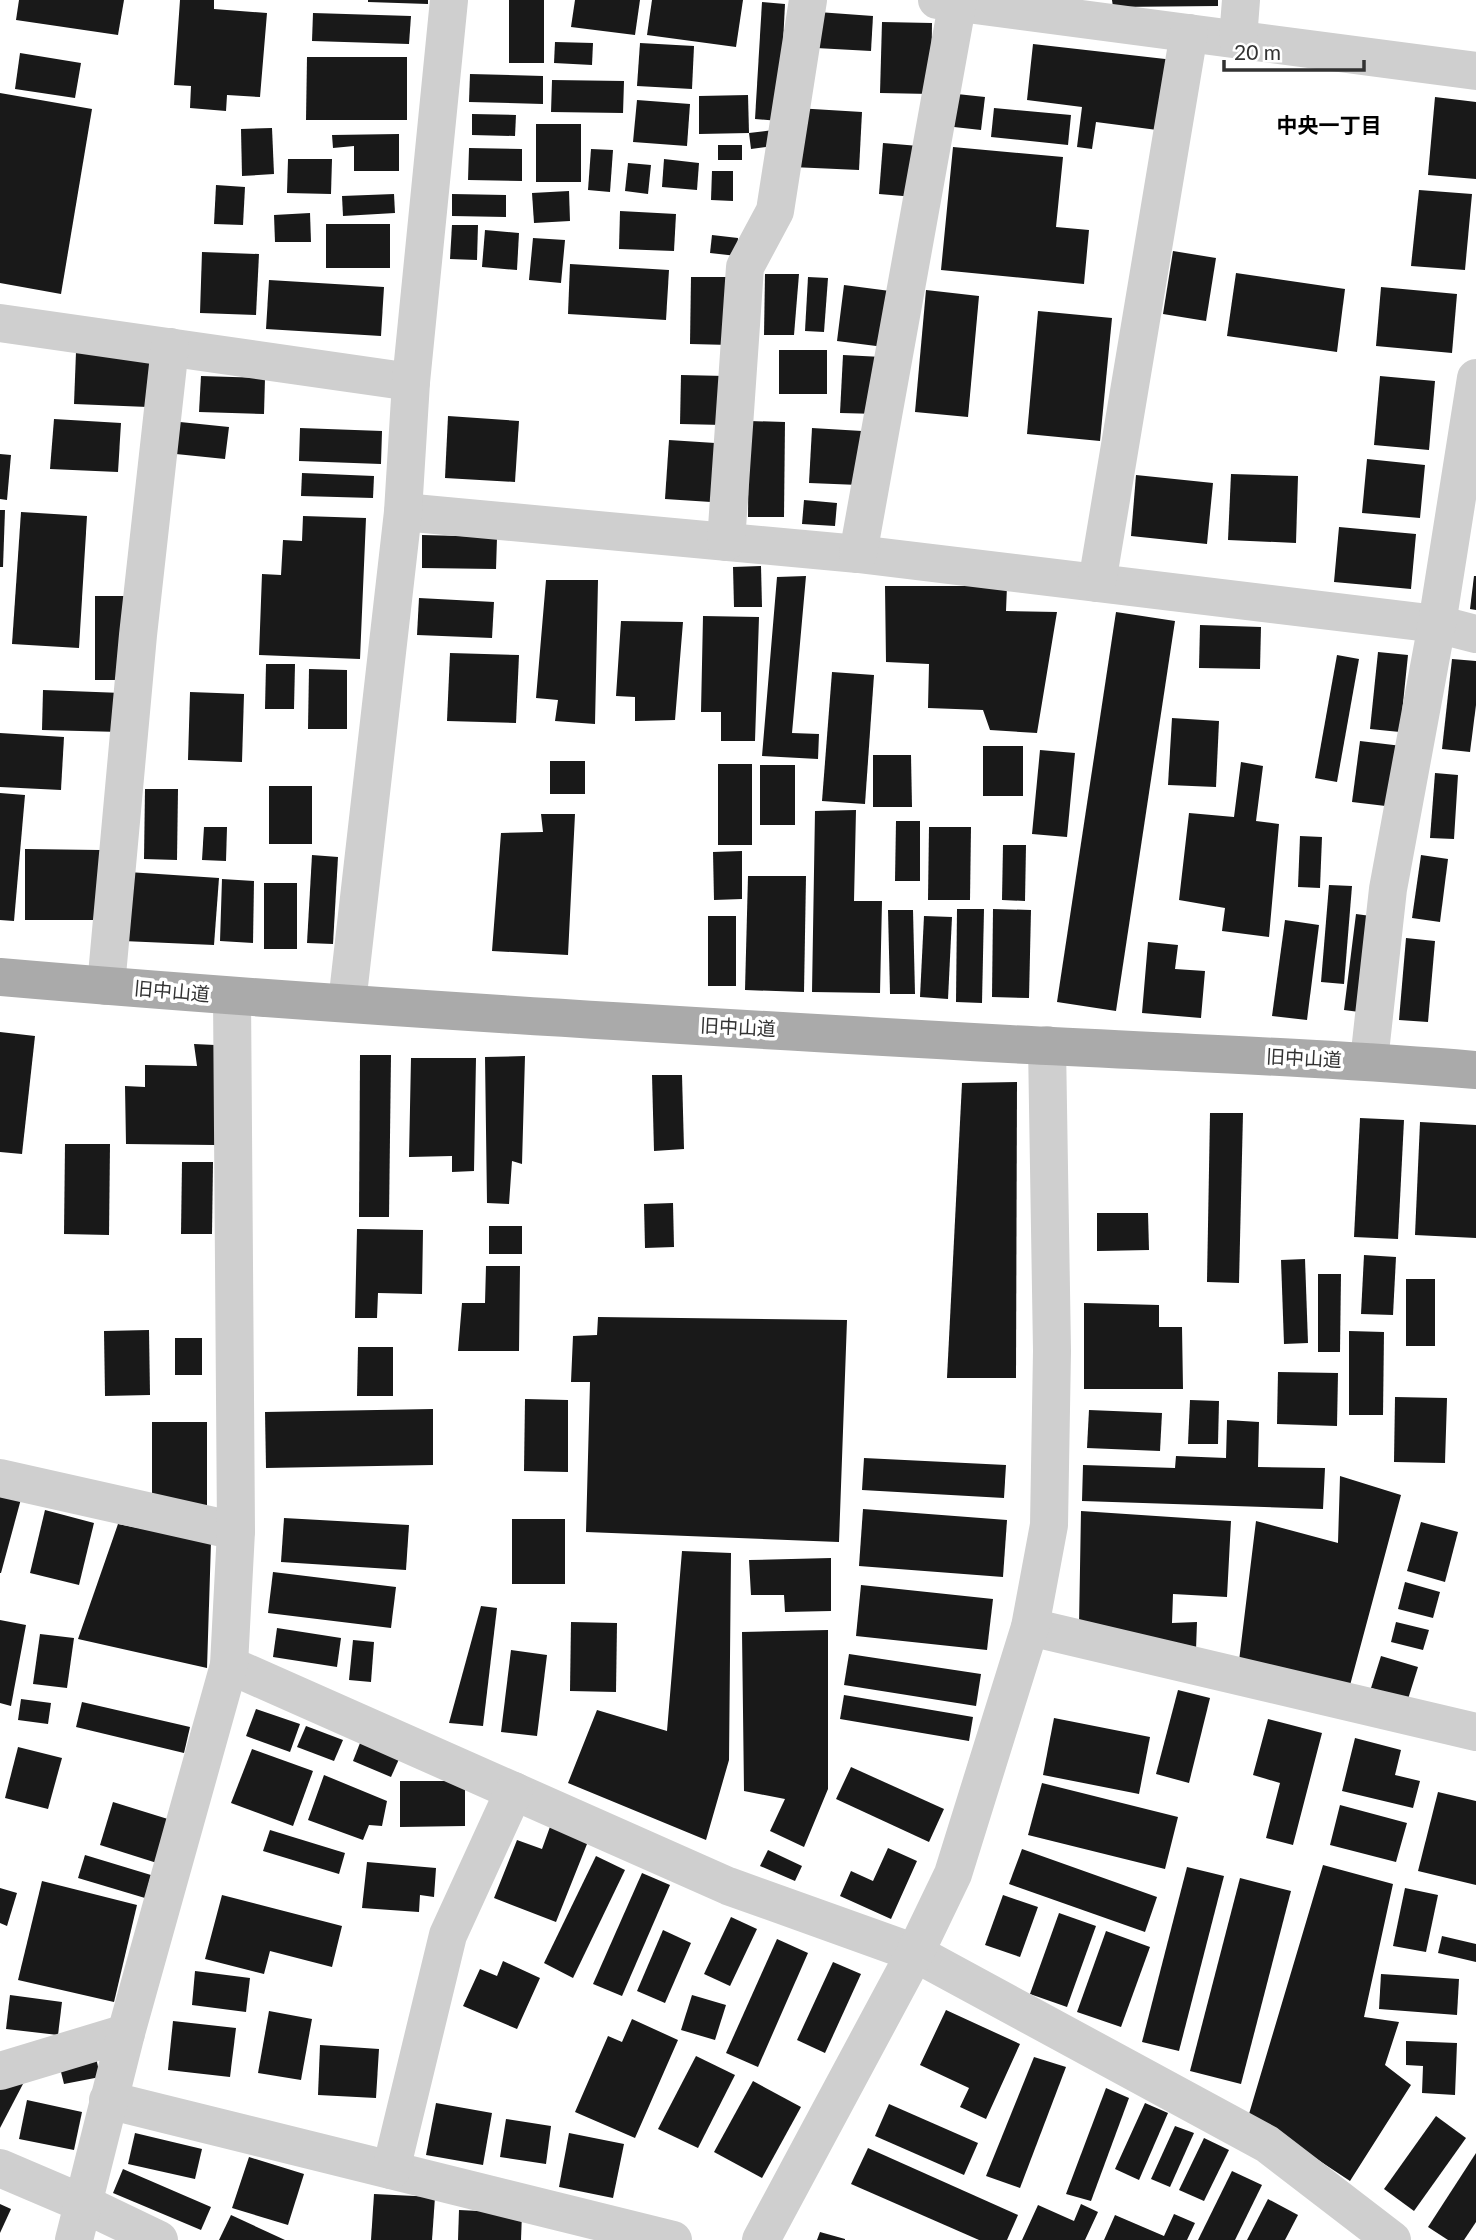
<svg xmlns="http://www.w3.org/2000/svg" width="1476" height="2240" font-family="Lato,'Noto Sans JP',sans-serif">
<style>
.building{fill:#191919}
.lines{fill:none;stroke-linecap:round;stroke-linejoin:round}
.minor{stroke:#cfcfcf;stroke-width:38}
.major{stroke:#aaa;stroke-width:38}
.labels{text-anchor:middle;stroke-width:7;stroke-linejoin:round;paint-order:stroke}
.street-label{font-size:19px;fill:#323232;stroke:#fff}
.neighbourhood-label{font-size:21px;font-weight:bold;fill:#000;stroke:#fff}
</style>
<rect width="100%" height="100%" fill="#fff"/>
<!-- building -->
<g class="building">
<path d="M19,0H124L118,35L16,20Z"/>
<path d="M180,0H214V9L267,13L260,97L227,95L226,111L190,108L191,86L174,85Z"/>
<path d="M368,0H428V4L368,2Z"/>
<rect x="509" y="0" width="35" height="63"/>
<path d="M575,0H640L635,35L571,27Z"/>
<path d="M652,0H743L736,47L647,35Z"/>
<path d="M1112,0H1218V6L1113,7Z"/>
<path d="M762,2L785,4L779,121L755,119Z"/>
<path d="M818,12L873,16L871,51L816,48Z"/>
<path d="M313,13L411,16L409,44L312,41Z"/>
<path d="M882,22L932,23L931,94L880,93Z"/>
<path d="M555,42L593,43L592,65L554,63Z"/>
<path d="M640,43L694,46L692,89L637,86Z"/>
<path d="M1033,44L1174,60L1165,131L1096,122L1092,149L1077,147L1082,107L1027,100Z"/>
<path d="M20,53L81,63L75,98L15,89Z"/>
<path d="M307,57H407V120H306Z"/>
<path d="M470,74L543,76V104L469,102Z"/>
<path d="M552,80L624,81L623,113L551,112Z"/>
<path d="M0,93L92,109L61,294L0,283Z"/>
<path d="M957,94L985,97L981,130L954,127Z"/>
<path d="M748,95L749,133L699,134V96Z"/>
<path d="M1435,97L1476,102V179L1428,175Z"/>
<path d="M637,100L690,104L687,146L633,142Z"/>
<path d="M796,108L862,112L859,170L792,167Z"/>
<path d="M994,108L1071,115L1068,145L991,137Z"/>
<path d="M472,114L516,115L515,136L472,135Z"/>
<rect x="536" y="124" width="45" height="58"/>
<path d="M272,128L274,174L242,176L241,129Z"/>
<path d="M773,130L774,146L751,149L749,133Z"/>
<path d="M399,134V171H354V146L333,148L332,135Z"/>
<path d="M883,143L919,146L915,197L879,194Z"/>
<rect x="718" y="145" width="24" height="15"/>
<path d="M953,147L1063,157L1056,227L1089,230L1084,284L941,270Z"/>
<path d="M469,148L522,149V181L468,180Z"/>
<path d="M591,149L613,150L610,192L588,190Z"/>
<path d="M288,159H332L331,194L287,193Z"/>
<path d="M664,159L699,163L697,190L662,187Z"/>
<path d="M628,163L651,165L648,194L625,191Z"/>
<path d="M712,171H733V201L711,200Z"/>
<path d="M216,185L245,187L243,225L214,224Z"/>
<path d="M1419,190L1472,194L1465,270L1411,266Z"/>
<path d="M569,191L570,221L534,223L532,193Z"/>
<path d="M394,194L395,213L343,216L342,196Z"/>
<path d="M452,194L506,195V217L452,216Z"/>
<path d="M620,211L676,214L674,251L619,249Z"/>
<path d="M310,213L311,242H275L274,215Z"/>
<rect x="326" y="224" width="64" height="44"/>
<path d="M452,225H478L477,260L450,259Z"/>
<path d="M485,230L519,233L517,270L482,267Z"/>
<path d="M712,235L738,238L737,256L710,253Z"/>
<path d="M533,238L565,240L561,283L529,280Z"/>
<path d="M1173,251L1216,258L1206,321L1163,314Z"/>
<path d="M202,252L259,254L256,315L200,313Z"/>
<path d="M570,264L669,270L666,320L568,314Z"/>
<path d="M1236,273L1345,289L1337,352L1227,336Z"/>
<path d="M765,274H799L794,335H764Z"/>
<path d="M691,277H731L730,345L690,344Z"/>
<path d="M808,277L828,278L824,332L805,331Z"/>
<path d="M269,280L384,287L381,336L266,329Z"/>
<path d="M844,285L890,291L884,347L837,341Z"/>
<path d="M1381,287L1457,294L1452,353L1376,346Z"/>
<path d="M926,290L979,296L968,417L915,412Z"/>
<path d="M1038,311L1112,318L1100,441L1027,434Z"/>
<rect x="779" y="350" width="48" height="44"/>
<path d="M76,352L151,355L148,407L74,404Z"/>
<path d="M843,355L882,357L879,414L840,413Z"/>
<path d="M681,375L725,376L723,425L680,424Z"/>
<path d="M201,376L265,378L264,414L199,412Z"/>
<path d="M1380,376L1435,381L1429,450L1374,445Z"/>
<path d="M448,416L519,421L515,482L445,478Z"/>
<path d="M54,419L121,423L118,472L50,469Z"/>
<path d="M749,421L785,422L784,517H748Z"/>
<path d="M180,422L229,427L225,459L176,454Z"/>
<path d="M300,428L382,431L381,464L299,461Z"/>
<path d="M812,428L862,431L859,485L809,483Z"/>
<path d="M669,440L715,443L711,502L665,499Z"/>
<path d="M0,454L11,455L7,500L0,499Z"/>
<path d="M1367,459L1425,465L1420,518L1362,513Z"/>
<path d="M302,473L374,476L373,498L301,496Z"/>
<path d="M1231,474L1298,476L1296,543L1228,540Z"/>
<path d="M1136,475L1213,483L1207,544L1131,536Z"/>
<path d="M804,500L837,503L835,526L802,524Z"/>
<path d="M0,510H5L3,567H0Z"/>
<path d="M21,512L87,516L79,648L12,644Z"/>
<path d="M303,516L366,518L360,659L259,655L262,574L281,575L283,540L302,541Z"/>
<path d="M1339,527L1416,534L1411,589L1334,582Z"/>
<path d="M422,535L497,537L496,569L422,568Z"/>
<path d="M761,566L762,607H734L733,567Z"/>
<path d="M806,576L792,733L819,734L818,759L762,756L777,577Z"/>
<path d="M1474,576H1476V610L1470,609Z"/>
<path d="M546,580H598L595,724L555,721L558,700L536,698Z"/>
<path d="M885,586H1007L1006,611L1057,612L1037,733L990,730L983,710L928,708L929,664L886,662Z"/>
<path d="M95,596H127L126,680H95Z"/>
<path d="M419,598L494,602L492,638L417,635Z"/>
<path d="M1116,612L1175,621L1116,1011L1057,1002Z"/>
<path d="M703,616L759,617L755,741H721V712H701Z"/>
<path d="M621,621L683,622L675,720L635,721V697L616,696Z"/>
<path d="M1200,625L1261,627L1260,669L1199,668Z"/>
<path d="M1378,652L1408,655L1400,732L1370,729Z"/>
<path d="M450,653L519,655L516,723L447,721Z"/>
<path d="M1337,655L1359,659L1337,782L1315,778Z"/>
<path d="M1452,659L1476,661V705L1470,752L1442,749Z"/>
<path d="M266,664H295L294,709H265Z"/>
<path d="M309,669L347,670V729H308Z"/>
<path d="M832,672L874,675L865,804L822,801Z"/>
<path d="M43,690L122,693L121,732L42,730Z"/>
<path d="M190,692L244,694L242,762L188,760Z"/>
<path d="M1172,718L1219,721L1216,787L1168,785Z"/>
<path d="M0,733L64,737L61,790L0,787Z"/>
<path d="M1360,741L1402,746L1394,807L1352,802Z"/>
<rect x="983" y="746" width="40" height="50"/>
<path d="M1040,750L1075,753L1067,837L1032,834Z"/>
<path d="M873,755H911L912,807H873Z"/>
<rect x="550" y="761" width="35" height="33"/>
<path d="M1241,762L1263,766L1256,821L1279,824L1269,937L1222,931L1225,908L1179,900L1189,813L1234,817Z"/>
<rect x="718" y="764" width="34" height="81"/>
<rect x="760" y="765" width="35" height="60"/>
<path d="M1435,773L1458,775L1454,839L1430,838Z"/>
<rect x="269" y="786" width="43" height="58"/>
<path d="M145,789H178L177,860L144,859Z"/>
<path d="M0,793L25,795L14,921L0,920Z"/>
<path d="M856,810L854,901H882L880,993L812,992L815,811Z"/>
<path d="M541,814H575L568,955L492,951L501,833L543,832Z"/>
<path d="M896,821H920V881H895Z"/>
<path d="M204,827H227L226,861L202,860Z"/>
<path d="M929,827H971L970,900H928Z"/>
<path d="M1300,836L1322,837L1320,888L1298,887Z"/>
<path d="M1003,845H1026L1025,901L1002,900Z"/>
<path d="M25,849L100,850L99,920H25Z"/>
<path d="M742,851V899L714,900L713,852Z"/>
<path d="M312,855L338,857L333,944L307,943Z"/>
<path d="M1421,855L1448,859L1440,922L1412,918Z"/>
<path d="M128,872L219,878L214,945L123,941Z"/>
<path d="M748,876H806L804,992L745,990Z"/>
<path d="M222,879L254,881L253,943L220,941Z"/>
<rect x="264" y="883" width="33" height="66"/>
<path d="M1329,885L1352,886L1344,984L1321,982Z"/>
<path d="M957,909H984L982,1003L956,1002Z"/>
<path d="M993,909L1031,910L1029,998L992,997Z"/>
<path d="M888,910H913L915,994H890Z"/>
<path d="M1356,914L1378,917L1367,1013L1344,1010Z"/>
<rect x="708" y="916" width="28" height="70"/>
<path d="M924,916L952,917L948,999L920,997Z"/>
<path d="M1285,920L1319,925L1307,1020L1272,1016Z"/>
<path d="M1406,938L1435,941L1428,1022L1399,1020Z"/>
<path d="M1148,942L1178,945L1175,969L1205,971L1201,1018L1142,1013Z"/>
<path d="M0,1032L35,1036L22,1154L0,1152Z"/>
<path d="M194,1044L215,1045V1145L126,1144L125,1086L145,1087V1065L197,1066Z"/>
<path d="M360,1055H391L389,1217H359Z"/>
<path d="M525,1056L522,1164L512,1161L509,1204L487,1203L485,1057Z"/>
<path d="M411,1058H476L474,1171L452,1172V1156L409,1157Z"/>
<path d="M652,1075H682L684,1149L654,1151Z"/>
<path d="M1017,1082L1016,1378H947L962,1083Z"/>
<path d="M1210,1113H1243L1239,1283L1207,1282Z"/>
<path d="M1360,1118L1404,1120L1398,1239L1354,1237Z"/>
<path d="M1420,1122L1476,1125V1238L1415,1235Z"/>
<path d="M65,1144H110L109,1235L64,1234Z"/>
<path d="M182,1162H213L212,1234H181Z"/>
<path d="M673,1203L674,1247L645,1248L644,1204Z"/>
<path d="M1097,1213H1148L1149,1250L1097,1251Z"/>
<rect x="489" y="1226" width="33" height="28"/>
<path d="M357,1229L423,1230L422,1294L378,1293L377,1318H355Z"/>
<path d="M1364,1255L1396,1257L1393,1315L1361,1314Z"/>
<path d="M1305,1259L1308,1343L1284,1344L1281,1260Z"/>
<path d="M486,1266H520L519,1351H458L462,1303H485Z"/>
<path d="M1318,1274H1341L1340,1352H1318Z"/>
<rect x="1406" y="1279" width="29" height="67"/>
<path d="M1084,1303L1159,1305V1327H1182L1183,1389H1084Z"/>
<path d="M598,1317L847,1320L839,1542L586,1532L590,1382H571L573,1336L597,1335Z"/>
<path d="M149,1330L150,1395L105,1396L104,1331Z"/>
<path d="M1349,1331L1384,1332L1383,1415H1349Z"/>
<rect x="175" y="1338" width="27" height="37"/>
<path d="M358,1347H393V1396H357Z"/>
<path d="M1278,1372L1338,1373L1337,1426L1277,1424Z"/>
<path d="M1395,1397L1447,1398L1445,1463L1394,1462Z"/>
<path d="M525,1399L568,1400V1472L524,1471Z"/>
<path d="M1190,1400L1219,1401L1218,1444H1188Z"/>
<path d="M433,1409V1465L266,1468L265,1412Z"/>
<path d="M1089,1410L1162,1413L1160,1451L1087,1448Z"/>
<path d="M1227,1420L1259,1422L1258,1467L1325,1468L1323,1509L1082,1501L1083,1465L1175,1468L1176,1456L1226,1458Z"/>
<rect x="152" y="1422" width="55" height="83"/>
<path d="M864,1458L1006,1465L1004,1498L862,1490Z"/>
<path d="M1340,1476L1401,1495L1349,1689L1239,1661L1256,1521L1338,1543Z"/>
<path d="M0,1493L21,1499L1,1573H0Z"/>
<path d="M863,1509L1007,1520L1003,1577L859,1566Z"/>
<path d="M45,1510L94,1523L79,1585L30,1573Z"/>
<path d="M1081,1511L1231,1521L1227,1597L1173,1594L1172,1623L1197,1622L1196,1650L1079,1626Z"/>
<path d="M284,1518L409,1525L406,1570L281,1562Z"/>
<rect x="512" y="1519" width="53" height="65"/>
<path d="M1421,1522L1458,1532L1445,1582L1407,1571Z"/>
<path d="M118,1524L211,1542L207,1668L78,1639Z"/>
<path d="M682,1551L731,1553L729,1760L706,1840L568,1783L597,1710L667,1731Z"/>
<path d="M831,1558V1611L785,1612L784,1595H751L749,1560Z"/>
<path d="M273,1572L396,1587L391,1628L268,1613Z"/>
<path d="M1405,1582L1440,1592L1433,1618L1398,1609Z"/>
<path d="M861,1585L993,1599L987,1650L856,1636Z"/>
<path d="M481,1606L497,1608L483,1726L449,1723Z"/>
<path d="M0,1620L26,1625L11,1706L0,1703Z"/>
<path d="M571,1622L617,1623L616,1692L570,1691Z"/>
<path d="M1396,1622L1429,1630L1423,1650L1391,1642Z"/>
<path d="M277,1628L341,1638L337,1667L273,1657Z"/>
<path d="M828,1630V1789L804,1847L770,1831L785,1799L744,1791L742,1632Z"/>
<path d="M40,1634L74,1638L67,1688L33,1684Z"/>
<path d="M353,1640L374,1642L371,1682L349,1680Z"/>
<path d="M511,1650L547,1655L537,1736L501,1732Z"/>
<path d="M849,1654L981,1674L976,1706L844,1685Z"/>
<path d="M1381,1656L1418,1667L1408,1699L1371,1688Z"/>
<path d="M1178,1690L1210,1698L1189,1783L1156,1774Z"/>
<path d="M844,1695L973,1717L969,1741L840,1719Z"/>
<path d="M21,1699L51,1703L48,1724L18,1720Z"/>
<path d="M82,1702L190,1727L184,1753L76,1727Z"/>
<path d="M256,1709L300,1724L290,1752L246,1736Z"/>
<path d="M1054,1718L1150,1737L1139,1794L1043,1775Z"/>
<path d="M1268,1719L1322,1733L1293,1845L1266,1838L1280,1783L1253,1775Z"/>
<path d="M306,1726L343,1740L334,1761L297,1747Z"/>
<path d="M1355,1738L1401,1750L1395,1775L1420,1781L1413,1808L1342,1791Z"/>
<path d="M360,1743L399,1759L391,1777L353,1761Z"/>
<path d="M18,1747L62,1758L48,1809L5,1798Z"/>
<path d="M252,1749L313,1771L293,1826L231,1803Z"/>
<path d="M851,1767L944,1809L929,1842L836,1799Z"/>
<path d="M324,1775L387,1801L382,1826L369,1825L363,1840L308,1820Z"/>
<path d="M400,1781H465V1826L400,1827Z"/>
<path d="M1042,1783L1178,1817L1165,1869L1028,1835Z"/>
<path d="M1438,1792L1476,1801V1885L1418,1871Z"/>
<path d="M113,1802L171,1820L157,1863L100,1845Z"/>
<path d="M1340,1805L1407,1823L1396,1862L1330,1845Z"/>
<path d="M551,1824L589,1839L556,1922L494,1898L517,1840L542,1849Z"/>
<path d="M270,1830L345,1853L339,1874L263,1851Z"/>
<path d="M888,1848L917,1861L891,1919L840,1896L851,1871L873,1881Z"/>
<path d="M1022,1849L1157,1897L1145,1932L1009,1884Z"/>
<path d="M768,1850L802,1866L795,1881L760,1866Z"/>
<path d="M85,1855L151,1875L145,1898L78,1878Z"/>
<path d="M596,1856L625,1870L573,1978L544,1963Z"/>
<path d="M367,1862L436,1868L434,1897L420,1895L419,1912L362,1908Z"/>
<path d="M1323,1865L1393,1884L1364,2017L1399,2022L1385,2065L1411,2085L1350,2181L1249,2114Z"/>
<path d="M1187,1867L1224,1876L1179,2051L1142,2042Z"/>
<path d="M642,1873L670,1885L622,1996L593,1984Z"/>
<path d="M1240,1878L1291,1891L1241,2084L1190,2071Z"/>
<path d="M42,1881L137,1905L114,2002L18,1980Z"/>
<path d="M0,1888L17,1893L7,1926L0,1923Z"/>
<path d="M1405,1888L1438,1895L1426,1952L1393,1946Z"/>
<path d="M222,1895L342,1926L332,1967L270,1951L264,1974L205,1959Z"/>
<path d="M1003,1895L1038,1907L1020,1957L985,1945Z"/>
<path d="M1059,1913L1096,1926L1067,2007L1030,1994Z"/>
<path d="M731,1917L757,1929L730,1986L704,1974Z"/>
<path d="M663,1930L691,1943L665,2003L637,1991Z"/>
<path d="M1106,1931L1150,1947L1121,2027L1077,2012Z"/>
<path d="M1442,1936L1476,1944V1962L1438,1953Z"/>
<path d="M777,1939L808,1953L758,2067L726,2053Z"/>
<path d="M503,1961L540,1978L517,2029L463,2006L480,1969L497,1976Z"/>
<path d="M833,1962L861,1974L825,2053L797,2040Z"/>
<path d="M195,1971L250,1978L246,2012L192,2005Z"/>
<path d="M1381,1974L1459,1979L1457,2015L1379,2009Z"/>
<path d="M10,1995L62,2002L58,2035L6,2029Z"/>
<path d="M692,1995L726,2005L715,2040L681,2030Z"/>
<path d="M946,2010L1020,2044L986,2119L960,2107L969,2088L920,2065Z"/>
<path d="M269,2011L312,2019L301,2080L258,2073Z"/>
<path d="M632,2019L678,2040L635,2138L575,2112L608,2036L622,2042Z"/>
<path d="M173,2021L236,2028L230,2077L168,2070Z"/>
<path d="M1406,2041L1457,2043L1455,2095L1422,2093L1423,2066L1406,2065Z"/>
<path d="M320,2045L379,2049L376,2098L318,2095Z"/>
<path d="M95,2052L100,2077L64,2084L58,2060Z"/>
<path d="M696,2056L735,2075L698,2148L658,2129Z"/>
<path d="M1034,2057L1066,2067L1020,2188L986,2176Z"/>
<path d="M0,2077L24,2082L0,2128Z"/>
<path d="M753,2081L801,2107L762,2178L714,2152Z"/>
<path d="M1106,2088L1129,2098L1091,2201L1066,2194Z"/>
<path d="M27,2100L82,2112L74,2150L19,2139Z"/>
<path d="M436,2103L492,2113L483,2165L426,2155Z"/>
<path d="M1145,2103L1168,2113L1139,2180L1115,2169Z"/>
<path d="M889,2104L978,2143L964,2175L875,2136Z"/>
<path d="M1436,2116L1466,2138L1414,2211L1384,2189Z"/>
<path d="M506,2119L551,2126L546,2164L500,2157Z"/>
<path d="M1175,2126L1194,2133L1170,2187L1151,2179Z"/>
<path d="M135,2133L202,2149L195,2179L128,2164Z"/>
<path d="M569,2133L624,2144L613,2198L559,2187Z"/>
<path d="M1204,2138L1229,2150L1204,2201L1179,2190Z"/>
<path d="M868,2148L1018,2215L1007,2240H979L851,2184Z"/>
<path d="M1476,2153V2222L1464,2240H1448L1428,2227Z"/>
<path d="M249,2157L304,2174L288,2225L232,2208Z"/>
<path d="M123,2169L211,2207L201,2230L113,2193Z"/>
<path d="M1232,2171L1262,2185L1235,2240H1198Z"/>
<path d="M374,2194L435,2197L432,2240H371Z"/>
<path d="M1268,2199L1298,2215L1285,2240H1247Z"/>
<path d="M0,2204L11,2209L0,2233Z"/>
<path d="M1081,2204L1098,2212L1085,2240H1022L1038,2205L1074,2221Z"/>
<path d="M459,2210L522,2213L521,2240H458Z"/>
<path d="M1174,2214L1195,2223L1187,2240H1104L1115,2215L1164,2236Z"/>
<path d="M231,2215L285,2240H219Z"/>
<path d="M820,2232L845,2239V2240H817Z"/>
</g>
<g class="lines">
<!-- minor -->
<g class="minor">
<path d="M937,0L1476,71"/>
<path d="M1238,39L1241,0"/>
<path d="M0,323L411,382"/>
<path d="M403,512L858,554L1437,624L1476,634"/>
<path d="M726,542L745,267L775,211L808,0"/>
<path d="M858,554L958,0"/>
<path d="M1097,583L1189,33"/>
<path d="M106,986L138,635L170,347"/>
<path d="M347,1003L403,512L411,382L449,0"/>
<path d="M1369,1061L1388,889L1437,624L1476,378"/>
<path d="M0,1478L236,1531"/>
<path d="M1030,1627L1476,1732"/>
<path d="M229,1665L728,1886L915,1953L1267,2144L1392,2240"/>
<path d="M0,2071L126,2033"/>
<path d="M108,2100L673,2240"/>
<path d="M0,2168L82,2203L159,2240"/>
<path d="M391,2170L448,1935L514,1791"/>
<path d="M74,2240L126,2033L229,1665L236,1531L232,996"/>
<path d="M761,2240L915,1953L953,1874L1030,1627L1049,1525L1052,1351L1047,1045"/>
</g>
<!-- major -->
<path class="major" d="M0,977C336,1006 672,1025 1009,1044C1164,1052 1320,1057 1476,1070"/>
</g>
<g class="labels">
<!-- street labels -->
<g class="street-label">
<text transform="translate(172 991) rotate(5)" y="7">旧中山道</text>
<text transform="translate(738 1027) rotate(3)" y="7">旧中山道</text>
<text transform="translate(1304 1058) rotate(3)" y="7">旧中山道</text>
</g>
<!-- neighbourhood labels -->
<g class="neighbourhood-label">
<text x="1329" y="133">中央一丁目</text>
</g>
</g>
<!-- scale -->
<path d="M1224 60v10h140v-10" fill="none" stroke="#323232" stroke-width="3.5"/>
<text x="1234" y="60" font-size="21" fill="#323232" stroke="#ffffff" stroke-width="5" paint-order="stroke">20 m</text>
</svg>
